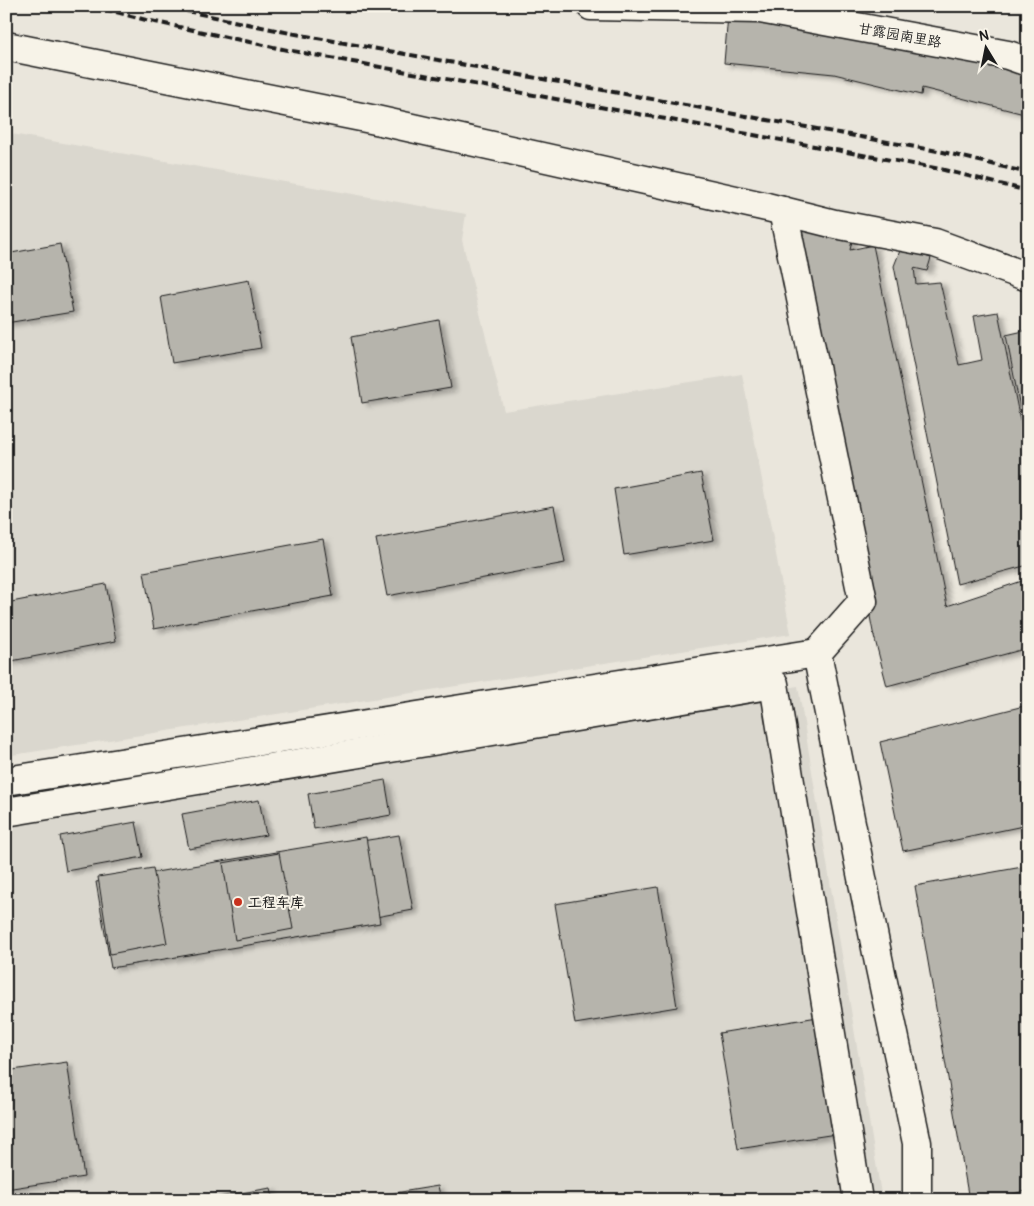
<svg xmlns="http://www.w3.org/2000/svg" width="1034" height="1206" font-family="Pangolin,'LXGW WenKai TC',sans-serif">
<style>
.built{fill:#dad7ce}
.building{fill:#b6b4ac;stroke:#1c1c1c;filter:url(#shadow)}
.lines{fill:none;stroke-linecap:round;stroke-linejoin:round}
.minor-casing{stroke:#1c1c1c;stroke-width:31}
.minor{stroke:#f7f3e8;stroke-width:28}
.rail{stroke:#1c1c1c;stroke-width:4;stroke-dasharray:8 4;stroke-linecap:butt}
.poi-dot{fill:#c8321e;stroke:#f7f3e8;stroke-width:2}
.labels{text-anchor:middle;stroke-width:4;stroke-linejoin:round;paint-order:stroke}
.street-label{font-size:14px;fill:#1c1c1c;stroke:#f7f3e8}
.poi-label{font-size:14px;font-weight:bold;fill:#1c1c1c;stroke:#f7f3e8;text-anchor:start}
</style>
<defs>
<filter id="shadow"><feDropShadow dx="5.5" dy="3" stdDeviation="2.5" flood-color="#0004"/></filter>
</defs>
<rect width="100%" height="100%" fill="#eae6dc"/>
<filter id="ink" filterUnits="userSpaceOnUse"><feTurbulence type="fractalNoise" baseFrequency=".02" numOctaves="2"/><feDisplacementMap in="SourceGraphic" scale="10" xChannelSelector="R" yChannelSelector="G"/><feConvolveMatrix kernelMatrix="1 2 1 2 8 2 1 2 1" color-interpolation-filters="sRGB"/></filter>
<g filter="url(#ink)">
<!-- built -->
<g class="built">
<path d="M6,133L466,214L462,240L504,411L742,374L791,634L6,756Z"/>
<path d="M798,686L882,1200H6V816Z"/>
</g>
<!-- building -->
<g class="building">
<path d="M728,15L936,50L1028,75V115L922,88L921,95L834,74L724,63Z"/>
<path d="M802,225L853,236L850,250L873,245L947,606L1028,579V648L887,686L873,632L798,244Z"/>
<path d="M60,244L73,312L6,323V254Z"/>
<path d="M901,248L931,258L927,271L914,268L916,284L940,282L959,365L982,360L974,316L998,312L1028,459V565L957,584L894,266Z"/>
<path d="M249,280L261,348L172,363L161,297Z"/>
<path d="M439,320L451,388L362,403L351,337Z"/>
<path d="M1028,330V412L1021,413L1006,335Z"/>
<path d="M1028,425V454L1021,426Z"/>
<path d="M701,473L714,540L624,555L614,489Z"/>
<path d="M554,506L565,563L387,596L376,539Z"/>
<path d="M323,539L333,596L154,629L144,572Z"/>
<path d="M106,584L116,641L6,662V603Z"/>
<path d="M1028,705V825L903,851L880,742Z"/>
<path d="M385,780L391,815L314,829L308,794Z"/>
<path d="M259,800L266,835L189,849L182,814Z"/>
<path d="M136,822L143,857L66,871L60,836Z"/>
<path d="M399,835L413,910L355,921L344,844Z"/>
<path d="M366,837L380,923L111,968L96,882Z"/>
<path d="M279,853L293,929L235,940L223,863Z"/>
<path d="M1028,866V1190L991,1200H969L915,886Z"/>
<path d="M153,868L167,943L110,954L98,877Z"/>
<path d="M658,887L677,1007L575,1024L555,904Z"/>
<path d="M830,1015L849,1132L738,1149L719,1033Z"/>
<path d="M67,1062L84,1177L6,1189V1071Z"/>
<path d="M438,1186L441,1200H352Z"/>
<path d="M271,1188L273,1200H199Z"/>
</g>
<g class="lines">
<defs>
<g id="minor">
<path d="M591,6L760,9L1008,55L1028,62"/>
<path d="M6,46L376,120L767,207L835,224L935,243L1028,277"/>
<path d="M783,211L863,601L817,653L880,968L917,1143V1200"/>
<path d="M6,781L817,653"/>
<path d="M6,812L774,684L858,1200"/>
</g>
</defs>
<!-- minor casing -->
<use href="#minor" class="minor-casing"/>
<!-- minor -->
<use href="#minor" class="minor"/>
<!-- rail -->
<g class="rail">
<path d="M93,6L146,20L287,50L940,169L1028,191"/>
<path d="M163,6L290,33L943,152L1028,173"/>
</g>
</g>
</g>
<!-- markers -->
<circle class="poi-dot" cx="238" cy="902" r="5"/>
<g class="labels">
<!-- street labels -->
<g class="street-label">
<text transform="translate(900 35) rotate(10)" y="5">甘露园南里路</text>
</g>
<!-- poi labels -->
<g class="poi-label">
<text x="248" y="907">工程车库</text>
</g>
</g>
<!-- margin -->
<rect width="1034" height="1206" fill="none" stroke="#f7f3e8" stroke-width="25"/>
<rect x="12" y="12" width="1009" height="1181" fill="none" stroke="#1c1c1c" stroke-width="2" filter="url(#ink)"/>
<!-- north arrow -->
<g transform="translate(986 48) rotate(350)" stroke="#f7f3e8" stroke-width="4" paint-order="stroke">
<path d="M0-4L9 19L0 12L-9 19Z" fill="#1c1c1c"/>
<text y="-8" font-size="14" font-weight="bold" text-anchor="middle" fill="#1c1c1c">N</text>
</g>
</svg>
